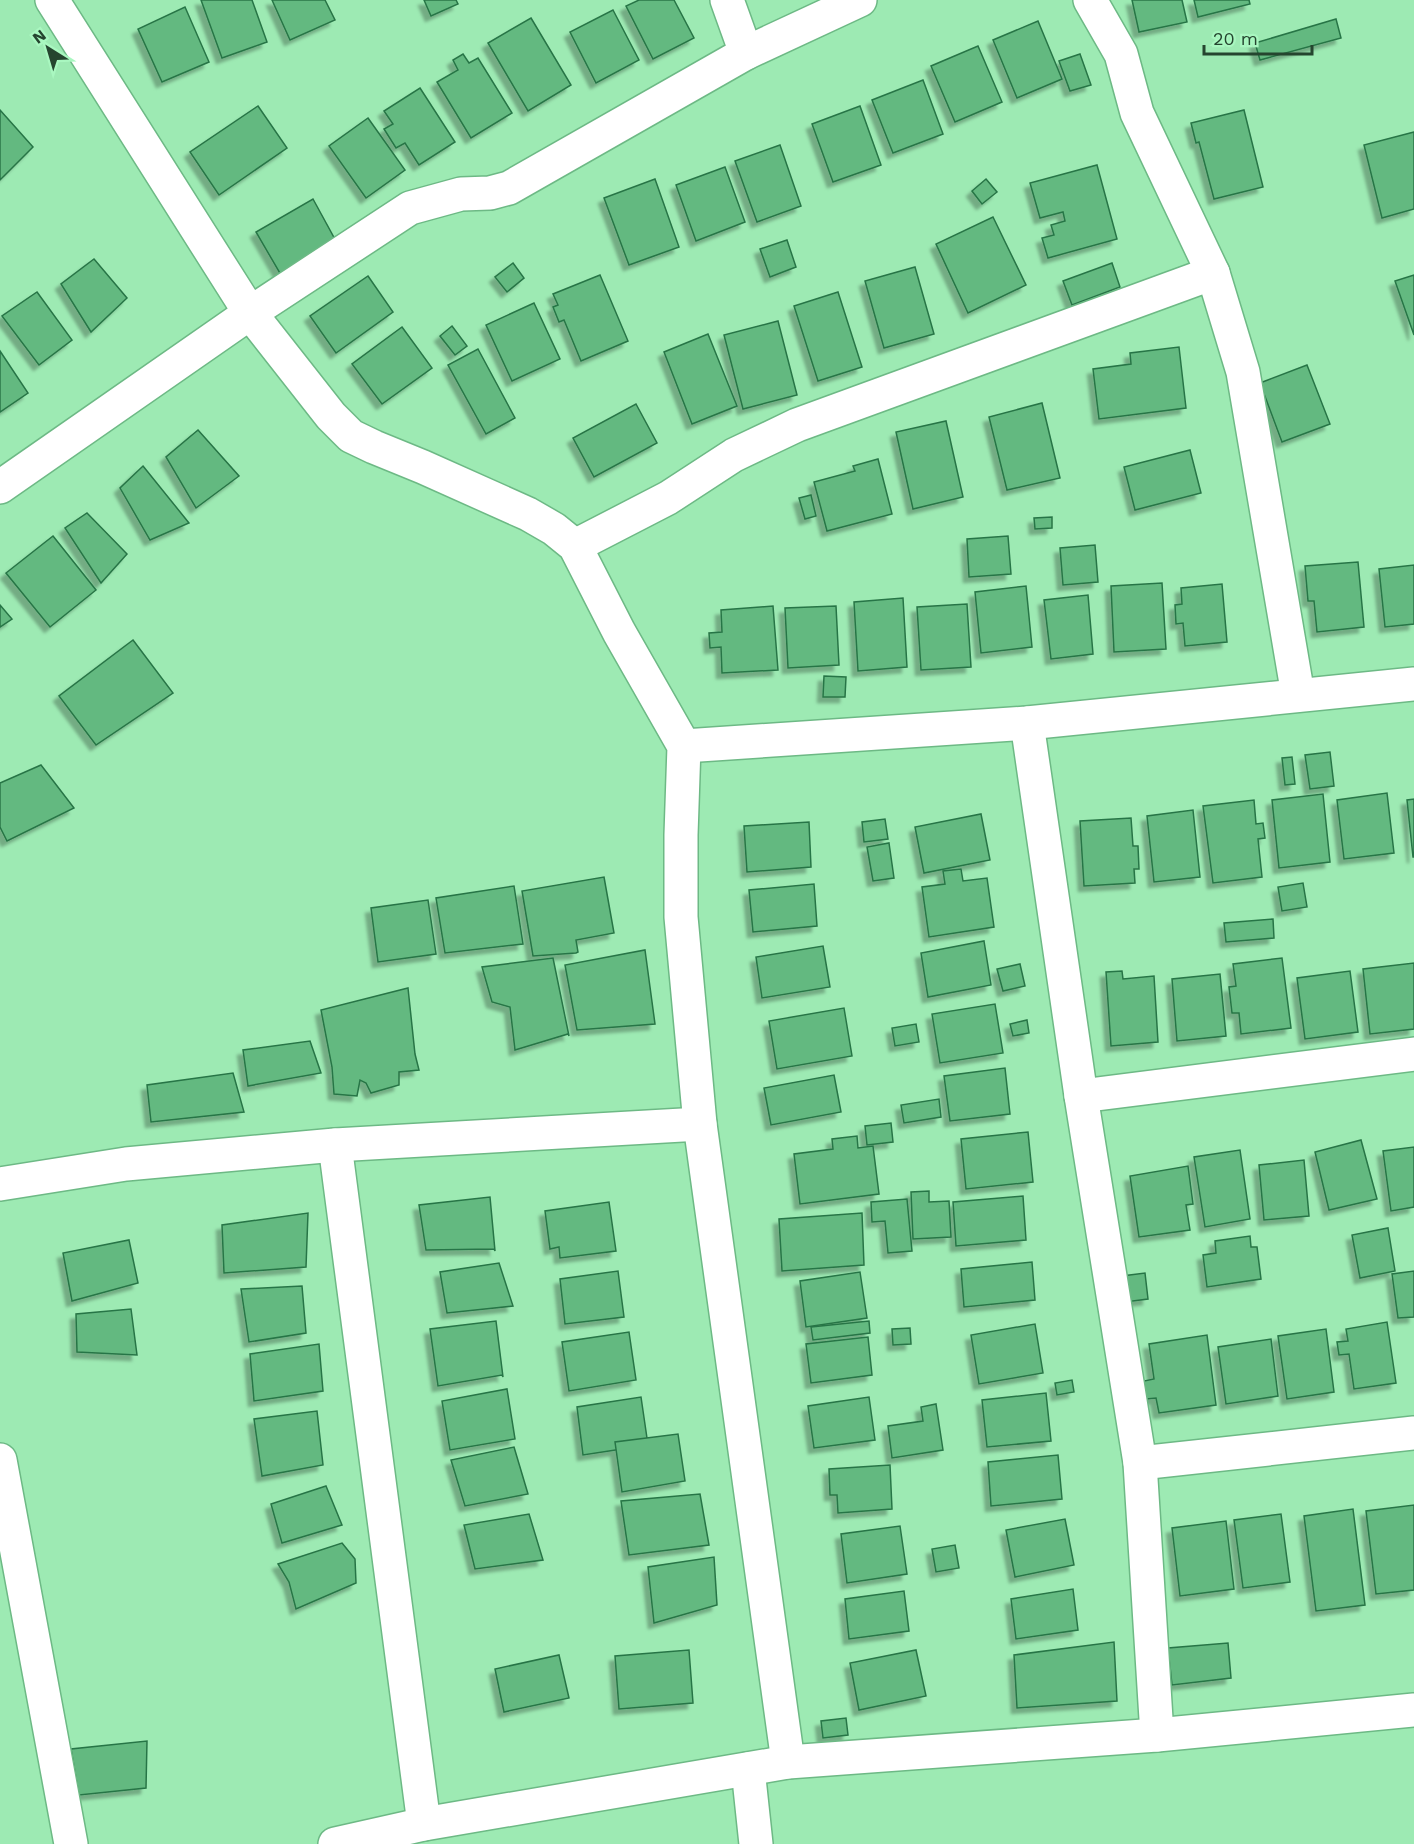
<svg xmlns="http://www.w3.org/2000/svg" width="1414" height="1844" font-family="'Work Sans',sans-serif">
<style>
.building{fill:#64b980;stroke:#287546;stroke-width:1.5;filter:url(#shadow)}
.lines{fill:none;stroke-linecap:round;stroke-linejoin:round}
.street-casing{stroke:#6db985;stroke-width:36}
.street{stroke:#fff;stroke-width:33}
</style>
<defs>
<filter id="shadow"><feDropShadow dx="-5.5" dy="5.5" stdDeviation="1.5" flood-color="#0004"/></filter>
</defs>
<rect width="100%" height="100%" fill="#9deab3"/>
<!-- building -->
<g class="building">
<path d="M201,0H252L267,42L222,58Z"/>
<path d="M272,0H325L335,20L290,40Z"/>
<path d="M424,0H456L458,4L431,16Z"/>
<path d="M639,0H674L694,38L653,59L626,6Z"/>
<path d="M1132,0H1182L1187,22L1139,32Z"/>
<path d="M1194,0H1249L1250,4L1198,17Z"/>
<path d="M185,7L209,62L162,82L138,29Z"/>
<path d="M613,10L639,60L596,83L570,32Z"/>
<path d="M531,18L571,85L528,111L488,43Z"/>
<path d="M1336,19L1341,38L1260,60L1255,43Z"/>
<path d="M1038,21L1062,79L1017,98L993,40Z"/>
<path d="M978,46L1002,102L955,122L931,66Z"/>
<path d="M463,54L469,63L478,58L512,113L471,138L437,82L458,70L453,60Z"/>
<path d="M1080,54L1091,85L1070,91L1059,61Z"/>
<path d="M923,80L943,134L893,153L872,100Z"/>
<path d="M420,88L455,142L419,165L405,143L396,148L384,129L393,124L384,111Z"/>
<path d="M258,106L287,148L219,195L190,152Z"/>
<path d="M860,106L881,165L833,182L812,124Z"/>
<path d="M0,110L33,147L0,180Z"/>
<path d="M1244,110L1263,187L1214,199L1199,142L1196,143L1191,123Z"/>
<path d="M368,118L405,170L366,198L329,146Z"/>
<path d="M1414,132V209L1382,218L1364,145Z"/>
<path d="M780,145L801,206L757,222L735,161Z"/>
<path d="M1097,165L1117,239L1048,258L1042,238L1054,235L1051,225L1065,221L1063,212L1040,218L1030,183Z"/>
<path d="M725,167L745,222L696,241L676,185Z"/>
<path d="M655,179L679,247L629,265L604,198Z"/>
<path d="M986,179L997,192L982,204L972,191Z"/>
<path d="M313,199L337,243L281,275L256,232Z"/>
<path d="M993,217L1026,285L968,313L936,244Z"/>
<path d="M787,240L796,267L770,277L760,249Z"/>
<path d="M94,259L127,298L91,332L61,284Z"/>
<path d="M513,263L524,278L507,292L495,277Z"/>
<path d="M1112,263L1120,287L1072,305L1063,281Z"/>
<path d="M915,267L934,334L884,348L865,281Z"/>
<path d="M600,275L628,341L581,361L564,320L559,322L553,307L558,305L553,294Z"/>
<path d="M1414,275V335L1395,281Z"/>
<path d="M368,276L393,312L336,353L310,316Z"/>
<path d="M37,292L72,340L39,365L2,316Z"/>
<path d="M838,292L862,367L818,381L794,306Z"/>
<path d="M534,303L560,359L512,381L486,325Z"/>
<path d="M778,321L797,395L743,409L724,335Z"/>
<path d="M452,326L467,346L455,355L440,336Z"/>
<path d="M402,327L432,368L382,404L352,364Z"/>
<path d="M708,334L737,406L692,424L664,352Z"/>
<path d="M1179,347L1186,408L1099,419L1093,369L1131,364L1130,353Z"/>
<path d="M478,349L515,418L486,434L448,365Z"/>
<path d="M0,351L28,393L0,412Z"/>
<path d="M1307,365L1330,424L1282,442L1260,383Z"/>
<path d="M1042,403L1060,478L1007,490L989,417Z"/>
<path d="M636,404L657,443L594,477L573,438Z"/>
<path d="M946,421L963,497L913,509L896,432Z"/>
<path d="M198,430L239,476L196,508L166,457Z"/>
<path d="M1190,450L1201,493L1135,510L1124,467Z"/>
<path d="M878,459L892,514L827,531L814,482L855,471L853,466Z"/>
<path d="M143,466L189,523L150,540L120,488Z"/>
<path d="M811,495L816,516L805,519L799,498Z"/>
<path d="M87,513L127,554L101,583L65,528Z"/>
<path d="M1052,517V528L1035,529L1034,518Z"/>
<path d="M53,536L96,590L50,627L6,573Z"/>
<path d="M1008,536L1011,574L969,577L967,539Z"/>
<path d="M1095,545L1098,582L1063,585L1060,548Z"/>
<path d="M1358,562L1364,627L1317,632L1314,601H1308L1305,566Z"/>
<path d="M1414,565V624L1385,627L1379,569Z"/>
<path d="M1162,583L1166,649L1114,652L1111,586Z"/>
<path d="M1222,584L1227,642L1185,646L1183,623L1176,624L1175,605L1182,604L1181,588Z"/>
<path d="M1026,586L1032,647L981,653L975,592Z"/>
<path d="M1088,595L1093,654L1051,659L1044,600Z"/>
<path d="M903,598L907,667L858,671L854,602Z"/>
<path d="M967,604L971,667L921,670L917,607Z"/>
<path d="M0,605L12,619L0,627Z"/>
<path d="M773,606L778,670L722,673L721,647L710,648L709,633L722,632L721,610Z"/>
<path d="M836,606L839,665L788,668L785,608Z"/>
<path d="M133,640L173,693L96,745L59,696Z"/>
<path d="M824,676L846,677L845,697H823Z"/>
<path d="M1330,752L1334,786L1310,789L1305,755Z"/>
<path d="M1292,757L1295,784L1285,785L1282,758Z"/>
<path d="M41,765L74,808L7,841L0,827V783Z"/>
<path d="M1387,793L1394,853L1344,859L1337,800Z"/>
<path d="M1323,794L1330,862L1279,868L1272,800Z"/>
<path d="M1414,799V857H1413L1407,800Z"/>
<path d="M1254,800L1256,824L1263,823L1265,838L1258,839L1262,877L1213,883L1203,806Z"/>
<path d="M1193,810L1200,877L1154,882L1147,816Z"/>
<path d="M981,814L990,860L924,873L915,827Z"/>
<path d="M1131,818L1133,846H1138L1139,869H1134L1135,883L1084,886L1080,821Z"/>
<path d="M885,819L888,839L864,842L862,822Z"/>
<path d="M809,822L811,867L747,872L744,826Z"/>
<path d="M889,843L894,878L873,881L867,847Z"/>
<path d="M961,869L963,881L987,878L994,927L929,937L922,887L945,884L943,871Z"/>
<path d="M604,877L614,933L576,940L578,952L576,953L533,956L522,891Z"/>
<path d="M1303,883L1307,907L1282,911L1278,887Z"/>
<path d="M814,884L817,926L753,932L749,890Z"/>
<path d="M514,886L523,944L445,953L436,898Z"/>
<path d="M428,900L436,954L378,962L371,908Z"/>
<path d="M1273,919L1274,938L1226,942L1224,923Z"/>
<path d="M984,941L991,985L928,997L921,953Z"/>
<path d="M823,946L830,987L762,998L756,957Z"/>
<path d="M645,950L655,1024L577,1030L565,965Z"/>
<path d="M553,958L569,1036L568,1034L515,1050L510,1007L492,1002L482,967Z"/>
<path d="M1282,958L1291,1028L1241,1034L1239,1013H1232L1229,987L1236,986L1233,964Z"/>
<path d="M1414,963V1029L1370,1034L1363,969Z"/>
<path d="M1020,964L1025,986L1003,991L997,969Z"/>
<path d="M1122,971L1123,979L1154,976L1158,1042L1111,1046L1106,972Z"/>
<path d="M1350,971L1358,1032L1305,1039L1297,978Z"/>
<path d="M1220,974L1226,1036L1177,1041L1172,979Z"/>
<path d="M408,988L415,1054L419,1070L399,1072V1085L371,1093L366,1083L360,1080L357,1096L334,1094L332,1067L321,1010Z"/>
<path d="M995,1004L1003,1053L940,1063L932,1014Z"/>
<path d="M844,1008L852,1056L777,1069L769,1021Z"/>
<path d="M1027,1020L1029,1033L1013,1036L1010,1024Z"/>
<path d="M916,1024L919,1042L895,1046L892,1028Z"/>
<path d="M310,1041L321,1073L248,1086L243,1050Z"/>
<path d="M1005,1068L1010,1114L950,1121L944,1076Z"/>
<path d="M233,1073L244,1112L151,1122L147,1085Z"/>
<path d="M834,1075L841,1112L771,1125L764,1088Z"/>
<path d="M939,1099L941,1117L904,1123L901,1105Z"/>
<path d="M891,1123L893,1142L867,1145L865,1126Z"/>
<path d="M1028,1132L1033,1182L966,1189L961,1139Z"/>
<path d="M857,1136L858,1148L873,1146L879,1194L800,1204L794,1154L833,1149L832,1139Z"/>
<path d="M1361,1140L1377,1199L1329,1210L1315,1152Z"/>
<path d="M1414,1147V1207L1391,1211L1383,1151Z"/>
<path d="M1240,1150L1250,1219L1205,1227L1194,1157Z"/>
<path d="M1304,1160L1309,1216L1264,1220L1259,1165Z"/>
<path d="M1188,1166L1193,1204L1186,1205L1190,1230L1139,1237L1130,1176Z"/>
<path d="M929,1191V1202L949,1201L951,1237L913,1239L911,1192Z"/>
<path d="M1023,1196L1026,1240L956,1246L953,1202Z"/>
<path d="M490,1197L495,1251L494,1249L426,1250L419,1205Z"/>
<path d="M907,1199L912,1251L888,1253L885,1221L872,1222L871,1202Z"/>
<path d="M609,1202L616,1251L560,1258L559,1247L550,1249L545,1211Z"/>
<path d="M308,1213L306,1267L224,1273L222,1225Z"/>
<path d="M862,1213L864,1265L782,1271L779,1219Z"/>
<path d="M1388,1228L1395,1271L1360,1278L1352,1235Z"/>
<path d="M1250,1236L1251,1247H1257L1261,1279L1207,1287L1203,1255L1216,1253L1215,1241Z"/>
<path d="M129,1240L138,1283L72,1301L63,1253Z"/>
<path d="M1032,1262L1035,1300L964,1307L961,1269Z"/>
<path d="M499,1263L513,1306L447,1313L440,1272Z"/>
<path d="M618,1271L624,1317L565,1324L560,1279Z"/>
<path d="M1414,1271V1317L1398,1318L1392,1274Z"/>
<path d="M860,1272L867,1318L806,1327L800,1281Z"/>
<path d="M1145,1273L1148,1299L1125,1302L1122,1276Z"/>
<path d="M302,1286L306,1333L249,1342L241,1289Z"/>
<path d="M131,1309L137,1355L77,1352L76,1314Z"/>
<path d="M496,1321L503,1377L502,1375L438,1386L430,1329Z"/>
<path d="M869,1321L870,1333L813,1340L811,1327Z"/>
<path d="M1387,1322L1396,1383L1354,1389L1349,1354L1339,1355L1337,1342L1348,1341L1346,1329Z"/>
<path d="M1035,1324L1043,1373L979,1384L971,1335Z"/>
<path d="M910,1328L911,1344L893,1345L892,1329Z"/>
<path d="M1326,1329L1334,1392L1287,1399L1278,1336Z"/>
<path d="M629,1332L636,1380L569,1391L562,1342Z"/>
<path d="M1207,1335L1216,1405L1159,1413L1156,1398L1146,1399L1144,1381L1154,1379L1149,1344Z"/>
<path d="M868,1337L872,1375L811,1383L806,1344Z"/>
<path d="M1271,1339L1278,1396L1226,1404L1218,1347Z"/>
<path d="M319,1344L323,1391L254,1401L250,1354Z"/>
<path d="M1072,1380L1074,1392L1057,1395L1055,1383Z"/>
<path d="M507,1389L515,1439L450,1450L442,1401Z"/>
<path d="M1046,1393L1051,1441L987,1447L982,1400Z"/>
<path d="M641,1397L648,1445L583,1455L577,1407Z"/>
<path d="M869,1397L875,1440L814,1448L808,1406Z"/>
<path d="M936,1404L943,1450L892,1458L888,1426L923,1421L921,1407Z"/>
<path d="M317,1411L323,1465L262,1476L254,1419Z"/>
<path d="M678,1434L685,1481L622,1492L615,1442Z"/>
<path d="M514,1447L528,1494L465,1506L451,1460Z"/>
<path d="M1058,1455L1062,1499L991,1506L988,1462Z"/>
<path d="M890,1465L892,1509L838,1513L837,1495H830L829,1469Z"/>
<path d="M326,1486L342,1525L282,1543L271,1504Z"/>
<path d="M700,1494L709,1545L629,1555L621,1501Z"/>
<path d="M1414,1505V1590L1376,1594L1366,1511Z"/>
<path d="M1353,1509L1365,1605L1316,1611L1304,1516Z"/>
<path d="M529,1514L543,1560L475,1569L464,1525Z"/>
<path d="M1281,1514L1290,1582L1243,1588L1234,1520Z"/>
<path d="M1065,1519L1074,1565L1015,1577L1006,1530Z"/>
<path d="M1226,1521L1234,1589L1180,1596L1172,1528Z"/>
<path d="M900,1526L907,1574L847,1583L841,1534Z"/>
<path d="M342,1543L355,1559L356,1583L296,1609L289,1582L278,1564Z"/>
<path d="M955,1545L959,1568L936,1572L932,1549Z"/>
<path d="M714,1557L717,1605L654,1623L648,1567Z"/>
<path d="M1073,1589L1078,1630L1016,1639L1011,1599Z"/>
<path d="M904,1591L909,1631L849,1639L845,1599Z"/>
<path d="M1114,1642L1117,1701L1017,1708L1014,1655Z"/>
<path d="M1228,1643L1231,1678L1172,1685L1168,1648Z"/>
<path d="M689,1650L693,1703L619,1709L615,1656Z"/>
<path d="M916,1650L926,1696L859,1710L850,1663Z"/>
<path d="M559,1655L569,1698L504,1712L495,1669Z"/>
<path d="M846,1718L848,1735L823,1738L821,1721Z"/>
<path d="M147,1741L146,1788L79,1795L71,1749Z"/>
</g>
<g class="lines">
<defs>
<g id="street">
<path d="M52,0L250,313L331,416L351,436L374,447L423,467L528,514L554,529L575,546L619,632L684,746L681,835V917L700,1124L788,1762"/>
<path d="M1090,0L1121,54L1137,113L1213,273L1243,372L1298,695"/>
<path d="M746,53L860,0"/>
<path d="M0,487L250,313L410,208L461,194L490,193L509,188L746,53L727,0"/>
<path d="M575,546L668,498L734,455L797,425L1213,273"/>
<path d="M1027,723L1081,1096L1140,1463L1157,1735"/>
<path d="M684,746L1027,723L1414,684"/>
<path d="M1081,1096L1414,1054"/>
<path d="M335,1145L424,1824"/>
<path d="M0,1184L126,1164L335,1145L700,1124"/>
<path d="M0,1460L71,1844"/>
<path d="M1140,1463L1414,1433"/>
<path d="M748,1769L756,1844"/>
<path d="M335,1844L424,1824L788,1762L1157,1735L1414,1710"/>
</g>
</defs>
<!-- street casing -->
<use href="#street" class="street-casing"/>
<!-- street -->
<use href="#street" class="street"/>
</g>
<!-- north arrow -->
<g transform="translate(48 48) rotate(323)" stroke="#a9f7c0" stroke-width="4.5" paint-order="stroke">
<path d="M0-4.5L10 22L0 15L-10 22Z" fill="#25452f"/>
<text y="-9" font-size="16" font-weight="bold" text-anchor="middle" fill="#25452f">N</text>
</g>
<!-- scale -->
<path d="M1204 45v9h108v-9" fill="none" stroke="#25452f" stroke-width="3"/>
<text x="1213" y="45" font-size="18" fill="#25452f" stroke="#a9f7c0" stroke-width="4.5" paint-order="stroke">20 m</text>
</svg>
